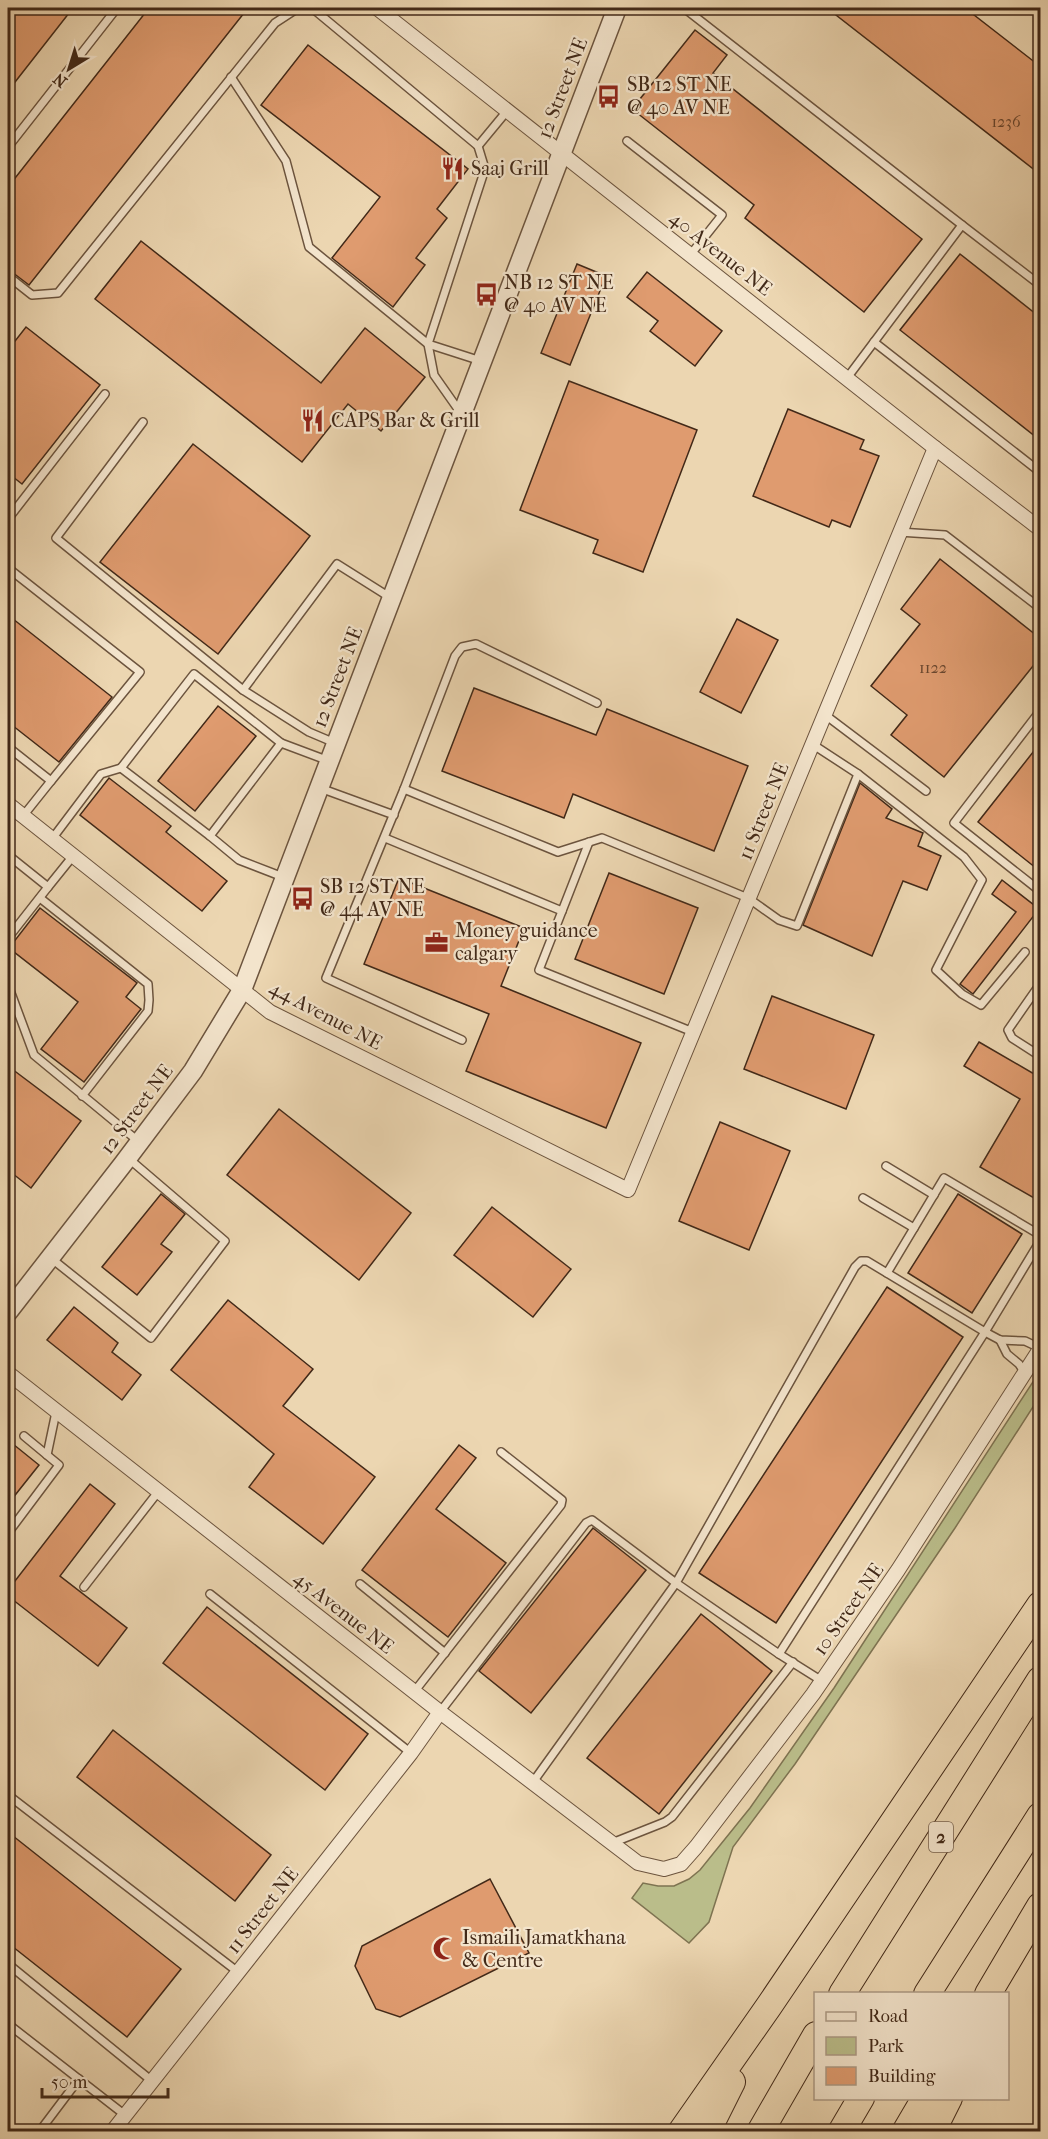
<svg xmlns="http://www.w3.org/2000/svg" width="1048" height="2139" font-family="'IM FELL French Canon',serif">
<style>
.green{fill:#babd8a;stroke:#7e7351;stroke-width:1.5}
.building{fill:#df9b6f;stroke:#422918;stroke-width:1.5}
.lines{fill:none;stroke-linecap:round;stroke-linejoin:round}
.service-casing{stroke:#6c543e;stroke-width:10}
.minor-casing{stroke:#6c543e;stroke-width:16}
.tertiary-casing{stroke:#6c543e;stroke-width:21}
.motorway-casing{stroke:#422918;stroke-width:28}
.service{stroke:#f3e4cc;stroke-width:7}
.minor{stroke:#f3e4cc;stroke-width:14}
.tertiary{stroke:#f3e4cc;stroke-width:18}
.motorway{stroke:#ecd6b1;stroke-width:26}
.labels{text-anchor:middle;stroke-width:4.5;stroke-linejoin:round;paint-order:stroke}
.number-label{font-size:16px;fill:#69462e}
.shield{fill:#f3e4cc;stroke:#77614e;stroke-width:1.5}
.shield-label{font-size:18px;font-weight:bold;fill:#422918}
.poi-label{font-size:20px;fill:#422918;stroke:#f3e4cc;text-anchor:start}
.street-label{font-size:20px;fill:#422918;stroke:#f3e4cc}
</style>
<rect width="100%" height="100%" fill="#ecd6b1"/>
<filter id="stains"><feTurbulence type="fractalNoise" baseFrequency=".00333" numOctaves="4"/><feColorMatrix values="0 0 0 0 .2 0 0 0 0 .09 0 0 0 0 .02 0 0 0 .5 -.17"/></filter>
<radialGradient id="worn" r=".72"><stop offset=".6" stop-color="#630" stop-opacity="0"/><stop offset="1" stop-color="#630" stop-opacity=".3"/></radialGradient>
<!-- green -->
<path class="green" d="M1040,1371V1396L955,1528L795,1764L733,1847L709,1922L689,1943L632,1898L643,1883L658,1886H674L689,1879L700,1870L750,1808L834,1688Z"/>
<!-- building -->
<g class="building">
<path d="M8,8H73L8,91Z"/>
<path d="M149,8H248L29,285L8,269V187Z"/>
<path d="M827,8H965L1041,67V175Z"/>
<path d="M695,30L727,55L713,73L922,239L864,312L745,218L754,205L632,109Z"/>
<path d="M308,45L468,169L437,209L447,218L416,258L425,265L393,307L332,258L380,197L261,105Z"/>
<path d="M141,241L321,383L365,328L425,377L381,431L348,404L302,462L95,299Z"/>
<path d="M960,254L1041,318V441L900,330Z"/>
<path d="M577,264L606,276L570,365L541,353Z"/>
<path d="M647,272L722,331L695,366L650,331L658,321L627,297Z"/>
<path d="M26,327L100,385L22,484L8,473V350Z"/>
<path d="M569,381L697,430L643,572L593,553L598,540L520,510Z"/>
<path d="M788,409L864,440L860,449L879,456L850,527L832,520L829,527L753,496Z"/>
<path d="M193,444L310,536L218,654L100,562Z"/>
<path d="M940,559L1041,639V656L944,777L891,735L907,715L871,686L920,624L901,609Z"/>
<path d="M8,615L112,697L59,762L8,722Z"/>
<path d="M737,619L778,640L741,713L700,692Z"/>
<path d="M474,688L596,735L607,709L748,766L714,851L573,794L564,818L442,771Z"/>
<path d="M218,706L256,736L195,811L158,781Z"/>
<path d="M1041,742V872L978,822Z"/>
<path d="M109,778L171,826L166,832L227,881L202,911L80,815Z"/>
<path d="M860,783L892,809L886,818L923,833L918,846L941,856L927,890L903,881L872,956L803,925Z"/>
<path d="M609,873L698,908L664,994L575,959Z"/>
<path d="M399,878L524,928L501,986L641,1043L606,1128L466,1071L489,1014L364,964Z"/>
<path d="M1002,880L1039,909L973,994L960,984L1016,912L992,894Z"/>
<path d="M40,908L137,983L126,997L141,1009L84,1082L41,1049L78,1002L9,948Z"/>
<path d="M772,996L874,1035L846,1109L744,1069Z"/>
<path d="M979,1042L1041,1078V1202L980,1167L1020,1099L964,1066Z"/>
<path d="M8,1066L81,1121L31,1188L8,1170Z"/>
<path d="M279,1109L411,1213L359,1280L227,1175Z"/>
<path d="M720,1122L790,1151L749,1250L679,1221Z"/>
<path d="M161,1194L185,1214L161,1244L172,1252L137,1295L102,1267Z"/>
<path d="M958,1194L1022,1234L972,1313L908,1273Z"/>
<path d="M492,1207L571,1269L533,1317L454,1255Z"/>
<path d="M887,1287L963,1337L776,1623L699,1573Z"/>
<path d="M228,1300L313,1369L283,1406L375,1477L323,1544L249,1487L274,1454L171,1370Z"/>
<path d="M74,1307L118,1343L112,1352L141,1375L122,1400L47,1340Z"/>
<path d="M8,1440L39,1465L8,1504Z"/>
<path d="M459,1445L476,1458L436,1509L506,1563L448,1637L362,1570Z"/>
<path d="M90,1484L115,1504L60,1576L127,1628L98,1666L8,1596V1590Z"/>
<path d="M593,1528L646,1570L531,1713L479,1671Z"/>
<path d="M207,1607L368,1734L325,1790L163,1663Z"/>
<path d="M701,1614L772,1671L659,1814L587,1758Z"/>
<path d="M113,1730L271,1855L235,1901L77,1777Z"/>
<path d="M8,1832L181,1969L127,2037L8,1943Z"/>
<path d="M490,1879L529,1953L400,2017L376,2009L355,1966L362,1946Z"/>
</g>
<g class="lines">
<defs>
<g id="service">
<path d="M312,8L478,146L507,111"/>
<path d="M684,8L962,225"/>
<path d="M231,77L286,161L309,247L428,344L434,375L460,412"/>
<path d="M627,141L722,215L691,254"/>
<path d="M478,146L485,169L428,344L481,361"/>
<path d="M8,147L117,8"/>
<path d="M8,276L32,295L58,293L275,23L298,8"/>
<path d="M874,342L1040,472"/>
<path d="M847,378L962,225L1040,285"/>
<path d="M143,422L56,538L243,690"/>
<path d="M8,519L105,394"/>
<path d="M899,532L945,535L1040,608"/>
<path d="M8,568L140,672L51,781"/>
<path d="M1040,711L954,823L1040,891"/>
<path d="M824,714L926,791"/>
<path d="M335,743L309,732L243,690L337,564L391,598"/>
<path d="M8,747L51,781L23,816"/>
<path d="M858,774L964,857L982,880L936,970L962,994L981,1005L1025,952"/>
<path d="M320,788L394,815"/>
<path d="M404,789L455,656L462,647L476,644L597,703"/>
<path d="M210,836L121,768L194,674L281,743"/>
<path d="M385,838L562,911"/>
<path d="M52,839L101,774L121,768"/>
<path d="M589,842L539,970L693,1032"/>
<path d="M8,855L48,887L73,856"/>
<path d="M283,877L239,860L210,836L281,743L329,761"/>
<path d="M40,898L148,984L149,1000L148,1011L82,1096"/>
<path d="M8,938L48,887"/>
<path d="M1040,984L1008,1030L1012,1038L1040,1056"/>
<path d="M8,985L34,1055L138,1141"/>
<path d="M462,1040L326,978L404,789L558,852L602,838L748,898L779,920L797,926L858,774L812,744"/>
<path d="M886,1166L934,1195"/>
<path d="M863,1198L914,1228"/>
<path d="M1040,1241L985,1332L1000,1340L1025,1341L1040,1348"/>
<path d="M52,1259L151,1338L225,1241L128,1158"/>
<path d="M887,1273L944,1178L1040,1235"/>
<path d="M1000,1340L1007,1354L1019,1364L1025,1373"/>
<path d="M47,1455L56,1412"/>
<path d="M8,1533L59,1465L24,1436"/>
<path d="M360,1584L445,1653"/>
<path d="M84,1587L158,1492"/>
<path d="M210,1594L411,1753"/>
<path d="M779,1654L822,1681"/>
<path d="M414,1692L561,1505L562,1500L501,1452"/>
<path d="M440,1712L586,1523L592,1520L676,1583L779,1654L985,1332L867,1261H861L855,1267L676,1583L533,1782"/>
<path d="M8,1795L238,1972"/>
<path d="M612,1843L665,1822L672,1817L793,1662"/>
<path d="M8,1964L152,2081"/>
<path d="M8,2024L125,2115"/>
<path d="M39,2132L79,2079"/>
</g>
<g id="minor">
<path d="M377,8L935,448L1040,529"/>
<path d="M8,804L270,1012L628,1190L935,448"/>
<path d="M8,1373L440,1712L638,1863L664,1869L681,1864L696,1847L813,1694L898,1570L1040,1349"/>
<path d="M112,2132L411,1753L440,1712"/>
</g>
<path id="tertiary" d="M8,1312L123,1164L193,1071L242,990L617,8"/>
<g id="motorway">
<path d="M842,1994L1040,1680"/>
<path d="M927,1994L1040,1816"/>
<path d="M988,1994L1040,1906"/>
<path d="M681,2132L769,2006L1040,1605"/>
<path d="M707,2132L732,2082"/>
<path d="M760,2132L816,2035"/>
<path d="M841,2132L861,2098"/>
<path d="M905,2132L925,2098"/>
<path d="M932,2132L949,2098"/>
</g>
</defs>
<!-- service casing -->
<use href="#service" class="service-casing"/>
<!-- minor casing -->
<use href="#minor" class="minor-casing"/>
<!-- tertiary casing -->
<use href="#tertiary" class="tertiary-casing"/>
<!-- motorway casing -->
<use href="#motorway" class="motorway-casing"/>
<!-- service -->
<use href="#service" class="service"/>
<!-- minor -->
<use href="#minor" class="minor"/>
<!-- tertiary -->
<use href="#tertiary" class="tertiary"/>
<!-- motorway -->
<use href="#motorway" class="motorway"/>
</g>
<!-- icons -->
<defs>
<symbol id="bus-bare" viewBox="-9 -9 18 18"><path d="M-5-6H5V4H4V6H2V4H-2V6H-4V4H-5ZM-3.5-4V0h7V-4ZM-3.5 1.2v1.5H-2V1.2ZM2 1.2v1.5H3.5V1.2Z" fill="#8f2418" stroke="#f3e4cc" stroke-width="2.5" paint-order="stroke"/></symbol>
<symbol id="restaurant-bare" viewBox="-9 -9 18 18"><path d="M-5-6h1v4h1v-4h1v4h1v-4h1v5L-1.5 .5V6h-2V.5L-5-1ZM5-6V6H3V1.5H1.5Q1.5-4 5-6Z" fill="#8f2418" stroke="#f3e4cc" stroke-width="2.5" paint-order="stroke"/></symbol>
<symbol id="office-bare" viewBox="-9 -9 18 18"><path d="M-6-3h4V-5.5h4V-3h4V5H-6ZM-1-4.5V-3h2v-1.5ZM-6 0V1H6V0Z" fill="#8f2418" stroke="#f3e4cc" stroke-width="2.5" paint-order="stroke"/></symbol>
<symbol id="mosque-bare" viewBox="-9 -9 18 18"><path d="M3.5-4.9A6 6 0 1 0 3.5 4.9A5 5 0 1 1 3.5-4.9Z" fill="#8f2418" stroke="#f3e4cc" stroke-width="2.5" paint-order="stroke"/></symbol>
</defs>
<g fill-rule="evenodd">
<use href="#bus-bare" x="592" y="80" width="33" height="33"/>
<use href="#restaurant-bare" x="436" y="152" width="33" height="33"/>
<use href="#bus-bare" x="470" y="278" width="33" height="33"/>
<use href="#restaurant-bare" x="296" y="404" width="33" height="33"/>
<use href="#bus-bare" x="286" y="882" width="33" height="33"/>
<use href="#office-bare" x="420" y="926" width="33" height="33"/>
<use href="#mosque-bare" x="428" y="1932" width="33" height="33"/>
</g>
<g class="labels">
<!-- number labels -->
<g class="number-label">
<text x="1006" y="127">1236</text>
<text x="933" y="673">1122</text>
</g>
<!-- shield labels -->
<rect class="shield" x="929" y="1822" width="24" height="30" rx="4.5"/>
<g class="shield-label">
<text x="941" y="1843">2</text>
</g>
<!-- poi labels -->
<g class="poi-label">
<text x="627" y="91">SB 12 ST NE<tspan x="627" dy="23">@ 40 AV NE</tspan></text>
<text x="471" y="175">Saaj Grill</text>
<text x="504" y="289">NB 12 ST NE<tspan x="504" dy="23">@ 40 AV NE</tspan></text>
<text x="331" y="427">CAPS Bar &amp; Grill</text>
<text x="320" y="893">SB 12 ST NE<tspan x="320" dy="23">@ 44 AV NE</tspan></text>
<text x="455" y="937">Money guidance<tspan x="455" dy="23">calgary</tspan></text>
<text x="462" y="1944">Ismaili Jamatkhana<tspan x="462" dy="23">&amp; Centre</tspan></text>
</g>
<!-- street labels -->
<g class="street-label">
<text transform="translate(562 88) rotate(-69)" y="7">12 Street NE</text>
<text transform="translate(721 253) rotate(38)" y="7">40 Avenue NE</text>
<text transform="translate(337 677) rotate(-69)" y="7">12 Street NE</text>
<text transform="translate(763 811) rotate(-68)" y="7">11 Street NE</text>
<text transform="translate(326 1015) rotate(28)" y="7">44 Avenue NE</text>
<text transform="translate(136 1109) rotate(-53)" y="7">12 Street NE</text>
<text transform="translate(848 1609) rotate(-55)" y="7">10 Street NE</text>
<text transform="translate(344 1612) rotate(38)" y="7">45 Avenue NE</text>
<text transform="translate(262 1910) rotate(-52)" y="7">11 Street NE</text>
</g>
</g>
<!-- margin -->
<rect width="1048" height="2139" fill="none" stroke="#ecd6b1" stroke-width="30"/>
<rect x="9" y="9" width="1030" height="2121" fill="none" stroke="#422918" stroke-width="3"/>
<rect x="15" y="15" width="1018" height="2109" fill="none" stroke="#422918" stroke-width="1.5"/>
<!-- legend -->
<rect x="814" y="1992" width="195" height="108" fill="#f3e4cc" stroke="#ac9984" stroke-width="1.5"/>
<rect x="826" y="2012" width="30" height="9" fill="#f3e4cc" stroke="#ac9984" stroke-width="1.5"/>
<text x="868" y="2022" font-size="18" fill="#422918">Road</text>
<rect x="826" y="2037" width="30" height="18" fill="#babd8a" stroke="#ac9984" stroke-width="1.5"/>
<text x="868" y="2052" font-size="18" fill="#422918">Park</text>
<rect x="826" y="2067" width="30" height="18" fill="#df9b6f" stroke="#ac9984" stroke-width="1.5"/>
<text x="868" y="2082" font-size="18" fill="#422918">Building</text>
<!-- north arrow -->
<g transform="translate(69 69) rotate(218)" stroke="#f3e4cc" stroke-width="4.5" paint-order="stroke">
<path d="M0-4.5L10 22L0 15L-10 22Z" fill="#422918"/>
<text y="-9" font-size="16" font-weight="bold" text-anchor="middle" fill="#422918">N</text>
</g>
<!-- scale -->
<path d="M42 2088v9h126v-9" fill="none" stroke="#422918" stroke-width="3"/>
<text x="51" y="2088" font-size="18" fill="#422918" stroke="#f3e4cc" stroke-width="4.5" paint-order="stroke">50 m</text>
<rect width="100%" height="100%" filter="url(#stains)"/>
<rect width="100%" height="100%" fill="url(#worn)"/>
</svg>
